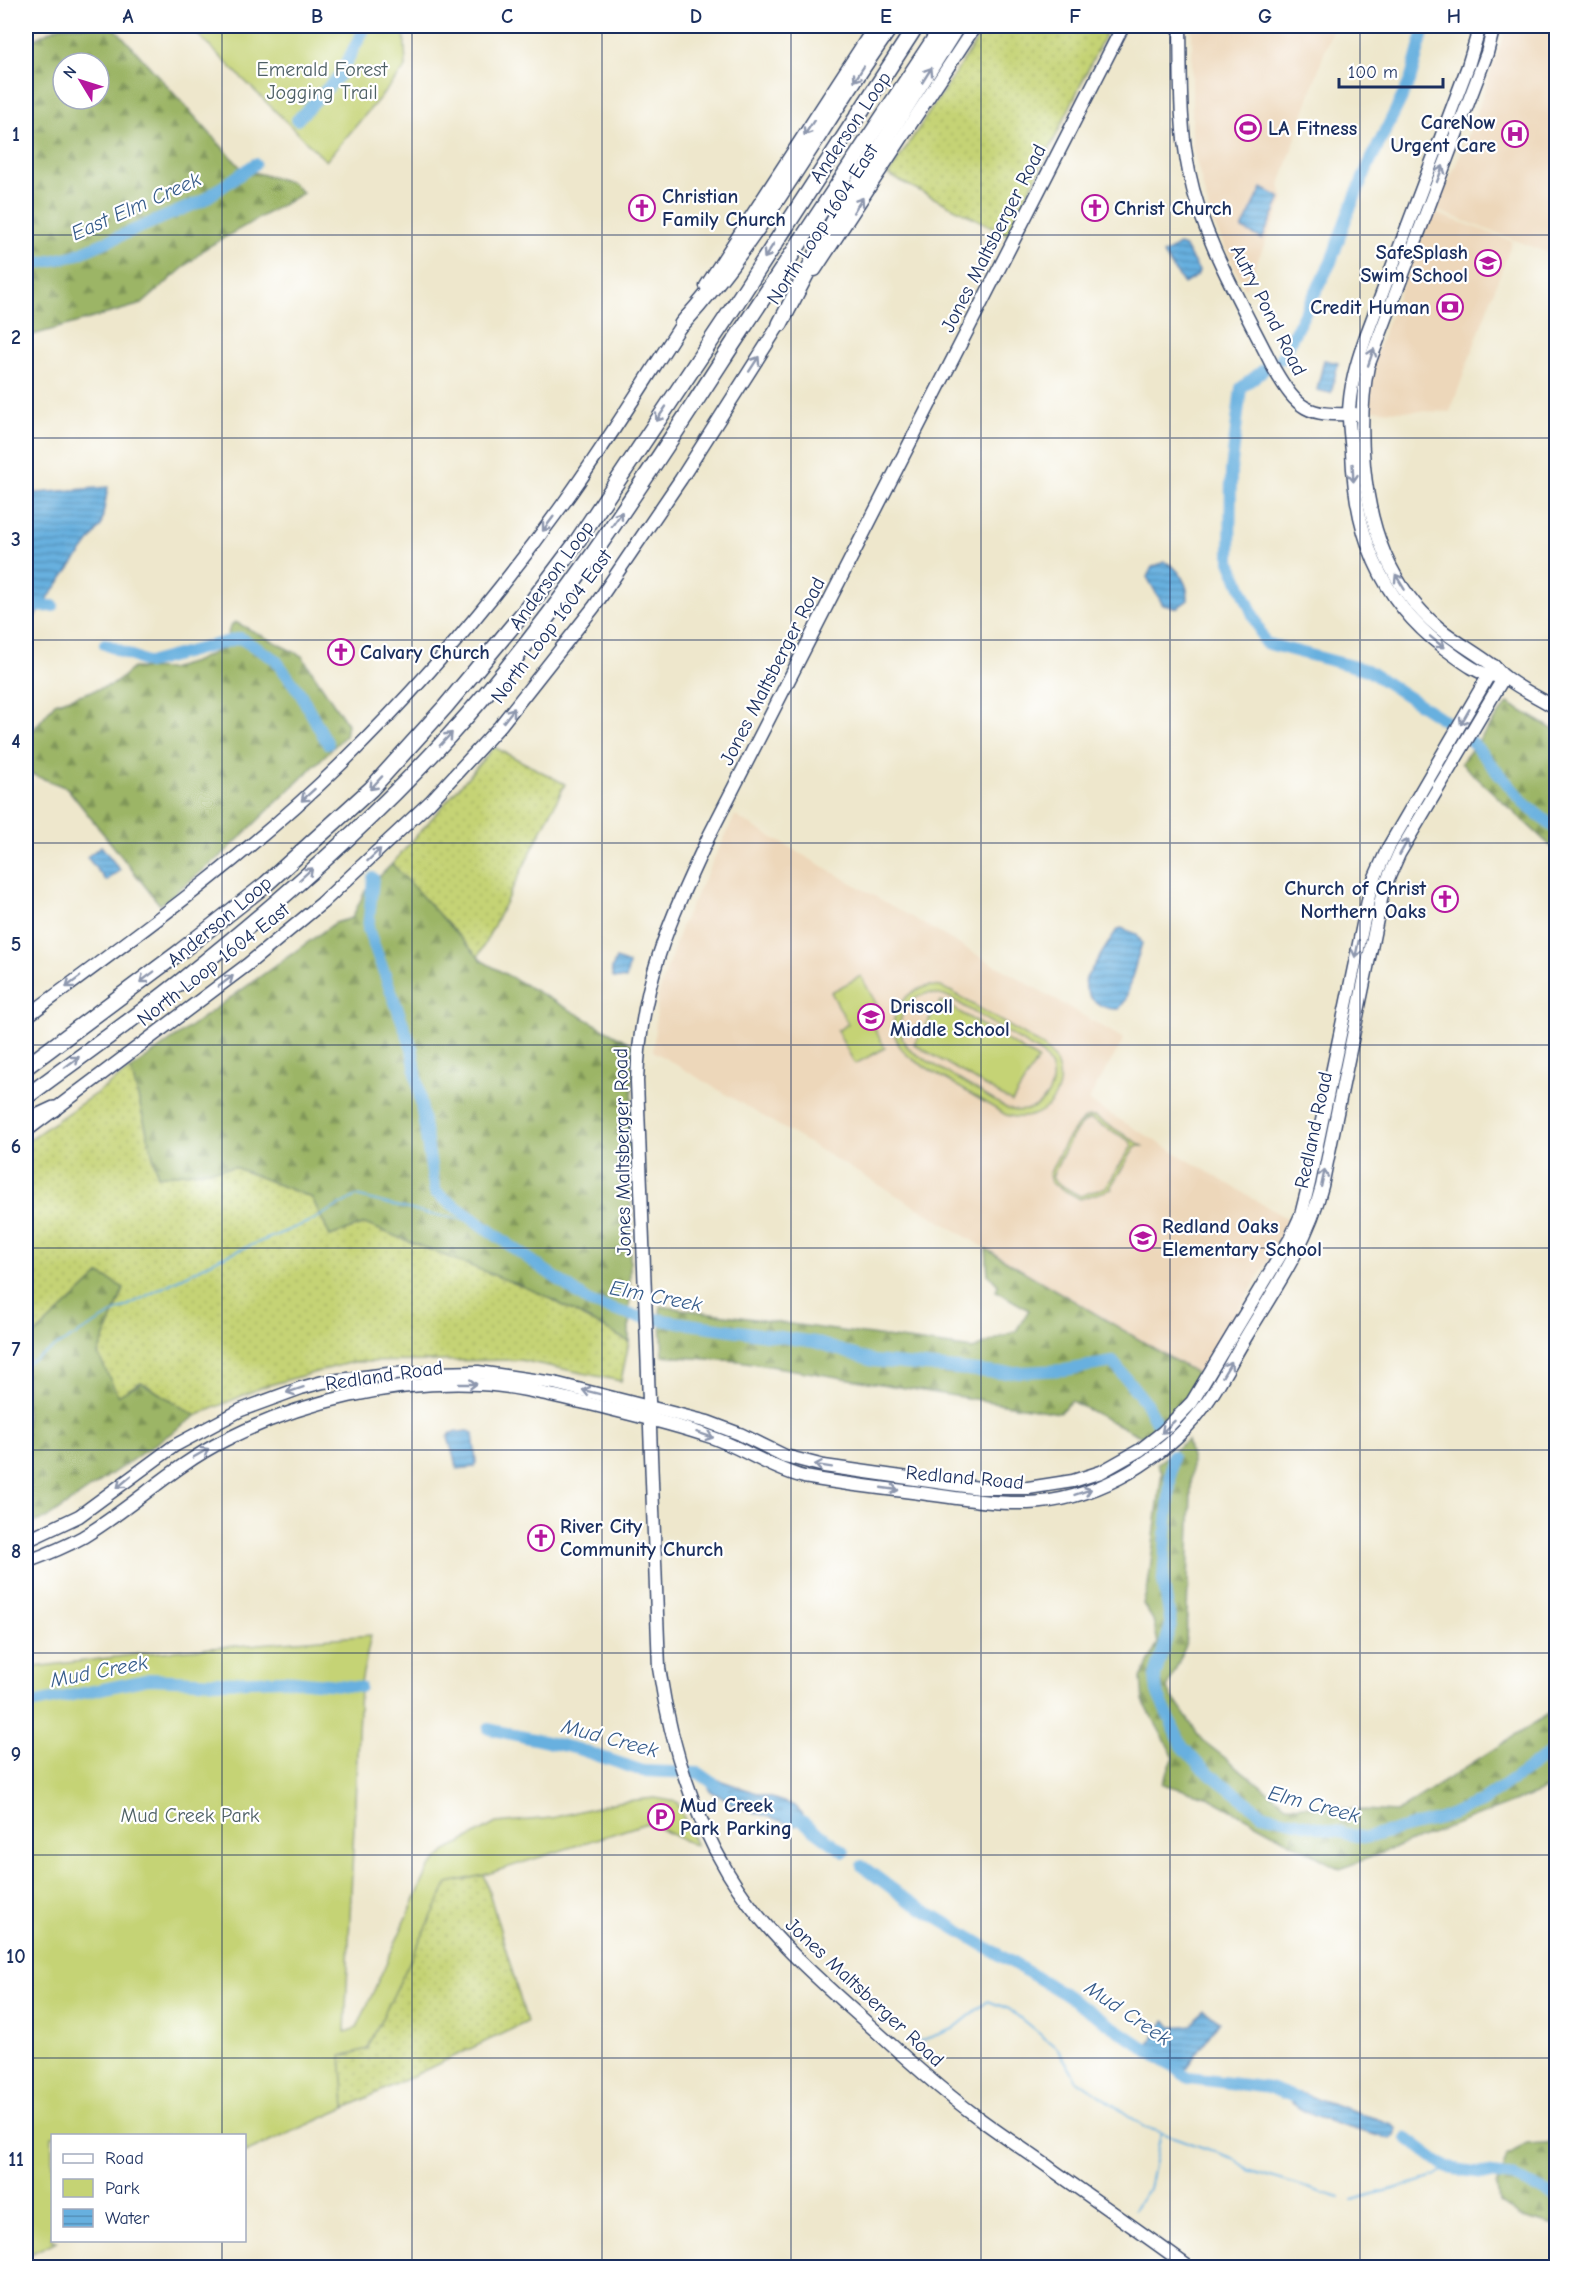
<svg xmlns="http://www.w3.org/2000/svg" width="1582" height="2293" font-family="'Comic Neue',sans-serif">
<style>
.built{fill:#edd7ba}
.grass{fill:url(#grass-dots);stroke:#708169;stroke-width:1.5}
.forest{fill:url(#forest-firs);stroke:#5c7262;stroke-width:1.5;fill-rule:evenodd}
.green{fill:#c5d374;stroke:#708169;stroke-width:1.5;fill-rule:evenodd}
.water{fill:url(#water-rules);stroke:#41709e;stroke-width:1.5}
.lines{fill:none;stroke-linecap:round;stroke-linejoin:round}
.stream{stroke:#67b0df;stroke-width:2}
.river{stroke:#67b0df;stroke-width:12}
.secondary-casing{stroke:#3b4b6e;stroke-width:15}
.highway-casing{stroke:#3b4b6e;stroke-width:18}
.secondary{stroke:#fff;stroke-width:12}
.highway{stroke:#fff;stroke-width:15}
.oneway{stroke:#8d97ae}
.grid{fill:none;stroke:#1b2f5e;stroke-width:1.5;stroke-opacity:0.55}
.labels{text-anchor:middle;stroke-width:4.5;stroke-linejoin:round;paint-order:stroke}
.park-label{font-size:20px;fill:#4e6065;stroke:#fff}
.poi-label{font-size:20px;font-weight:bold;fill:#1b2f5e;stroke:#fff;text-anchor:start}
.street-label{font-size:20px;fill:#1b2f5e;stroke:#fff}
.water-label{font-size:21px;font-style:italic;fill:#365c8b;stroke:#fff}
.neatline{fill:none;stroke:#1b2f5e;stroke-width:2}
.grid-label{font-size:20px;text-anchor:middle;font-weight:bold;fill:#1b2f5e}
</style>
<defs>
<pattern id="grass-dots" width="8" height="8" patternUnits="userSpaceOnUse" patternTransform="scale(1.5)"><rect width="8" height="8" fill="#c5d374"/><path d="M2 2h.1M6 6h.1" fill="none" stroke="#a9b567" stroke-width="1.8" stroke-linecap="round"/></pattern>
<pattern id="forest-firs" width="22" height="20" patternUnits="userSpaceOnUse" patternTransform="scale(1.5)"><rect width="22" height="20" fill="#9cb566"/><path d="M5 1l3.5 6h-7zM16 11l3.5 6h-7z" fill="#7e9457"/></pattern>
<pattern id="water-rules" width="6" height="5" patternUnits="userSpaceOnUse" patternTransform="scale(1.5)"><rect width="6" height="5" fill="#67b0df"/><path d="M0 2.5h6" fill="none" stroke="#5490b8"/></pattern>
</defs>
<rect width="100%" height="100%" fill="#fff"/>
<filter id="ink" filterUnits="userSpaceOnUse"><feTurbulence type="fractalNoise" baseFrequency=".0167" numOctaves="2"/><feDisplacementMap in="SourceGraphic" scale="12" xChannelSelector="R" yChannelSelector="G"/><feConvolveMatrix kernelMatrix="1 2 1 2 8 2 1 2 1" color-interpolation-filters="sRGB"/></filter>
<filter id="wash" filterUnits="userSpaceOnUse"><feTurbulence type="fractalNoise" baseFrequency=".008" numOctaves="4" result="noise"/><feDisplacementMap in="SourceGraphic" scale="24" xChannelSelector="R" yChannelSelector="G"/><feGaussianBlur stdDeviation="1.35" result="paint"/><feColorMatrix in="noise" values="0 0 0 0 0 0 0 0 0 0 0 0 0 0 0 0 0 1.4 0 .05"/><feComposite in="paint" operator="in"/></filter>
<g filter="url(#wash)">
<rect width="100%" height="100%" fill="#eee7cc"/>
<!-- built -->
<g class="built">
<path d="M1192,26H1333L1280,185L1284,200L1245,289L1211,218L1192,145Z"/>
<path d="M1505,26H1556V256L1436,210L1467,139L1502,40Z"/>
<path d="M1433,212L1512,241L1450,412L1367,410L1374,358L1412,259Z"/>
<path d="M735,816L1124,1039L1088,1101L1291,1221L1201,1376L653,1051L658,995L682,924Z"/>
</g>
<!-- grass -->
<g class="grass">
<path d="M986,26H1109L1008,235L888,175Z"/>
<path d="M494,747L565,784L478,957L392,864Z"/>
<path d="M131,1069L158,1176L234,1167L312,1198L330,1236L365,1224L544,1295L629,1342L621,1381L520,1360L352,1362L262,1387L196,1416L141,1382L118,1397L98,1354L124,1289L100,1274L26,1343V1142Z"/>
<path d="M484,1875L527,2022L345,2108L341,2056L367,2049L447,1883Z"/>
</g>
<!-- forest -->
<g class="forest">
<path d="M60,26H113L242,169L291,182L303,193L206,248L142,304L26,337V43ZM63,63H99V99H63Z"/>
<path d="M235,622L302,656L347,724L345,736L221,856L160,905L67,788L31,774L26,752V739L55,703L114,684L133,668L170,669L194,662L224,648L230,627Z"/>
<path d="M1508,703L1556,731V851L1461,763Z"/>
<path d="M392,864L482,961L633,1045L629,1342L544,1295L365,1224L330,1236L312,1198L234,1167L158,1176L131,1069L335,923L352,918L365,891Z"/>
<path d="M986,1249L1201,1376L1180,1406L1144,1438L1071,1401L1059,1413L739,1361L663,1356L660,1306L973,1349L1016,1331L1029,1310L996,1291L998,1285L988,1274Z"/>
<path d="M100,1274L124,1288L98,1354L118,1396L141,1382L196,1416L47,1518L26,1525V1343Z"/>
<path d="M1187,1440L1192,1461L1186,1645L1167,1689L1202,1740L1286,1805L1396,1812L1556,1709V1786L1340,1869L1206,1796L1162,1784L1174,1757L1143,1701L1141,1678L1158,1643L1153,1620L1143,1604L1148,1586L1162,1472L1157,1464Z"/>
<path d="M1556,2142V2226L1519,2216L1499,2202L1497,2186L1507,2155L1528,2144Z"/>
</g>
<!-- green -->
<g class="green">
<path d="M189,26H404L406,67L326,161Z"/>
<path d="M861,976L879,1009L867,1015L885,1048L855,1064L837,1031L848,1024L831,992Z"/>
<path d="M929,986L941,987L952,992L1041,1045C1080,1073 1052,1129 1006,1115L912,1059C881,1037 891,993 929,986ZM929,993L949,997L1042,1054C1067,1079 1043,1120 1008,1109L911,1051C890,1030 901,998 929,993Z"/>
<path d="M941,1001L1038,1059L1012,1102L914,1044Z"/>
<path d="M1088,1117H1095L1143,1146H1136L1111,1186L1112,1189L1080,1199L1051,1183L1049,1175C1058,1156 1069,1128 1088,1117ZM1090,1119L1130,1141L1132,1146L1106,1187L1080,1196L1055,1182L1052,1176C1062,1159 1072,1127 1090,1119Z"/>
<path d="M371,1635L360,1687L345,2032L357,2028L429,1868L446,1851L496,1823L552,1818L617,1802L655,1798L677,1802L696,1846L647,1823L484,1875L448,1883L367,2049L341,2056L345,2108L245,2153L244,2136H52V2240L57,2241L26,2256V1671L34,1667L149,1653Z"/>
</g>
<!-- water -->
<g class="water">
<path d="M1262,188L1281,198L1262,239L1242,229Z"/>
<path d="M1179,245L1185,247L1199,271L1197,276L1184,284L1163,254Z"/>
<path d="M1324,360L1338,363L1331,393L1317,390Z"/>
<path d="M108,487L101,526L26,628V494Z"/>
<path d="M1164,562C1178,565 1189,586 1188,600L1177,608L1163,605L1147,577L1152,567Z"/>
<path d="M101,846L120,870L106,881L87,857Z"/>
<path d="M1121,928L1137,934L1142,943L1125,1001L1119,1009C1101,1010 1082,997 1086,978L1116,931Z"/>
<path d="M616,959L629,964L626,979L614,978C609,972 613,966 616,959Z"/>
<path d="M468,1431L473,1433L476,1462L475,1467L457,1469L448,1437L451,1433Z"/>
<path d="M710,1777L795,1806L802,1813L804,1818L800,1824L795,1826L739,1807L709,1790Z"/>
<path d="M1203,2010L1220,2021L1184,2071L1147,2046L1165,2021L1173,2027L1192,2025Z"/>
<path d="M1291,2093H1300L1392,2124L1396,2129V2134L1391,2139L1385,2138C1364,2131 1299,2117 1289,2099Z"/>
</g>
<g class="lines">
<!-- stream -->
<g class="stream">
<path d="M26,1364L119,1310L220,1258L313,1220L356,1196L424,1213L478,1222"/>
<path d="M917,2042L953,2029L988,2001L1009,2009L1058,2049L1076,2079L1145,2127L1233,2158L1248,2170L1340,2198"/>
<path d="M1352,2200L1429,2179L1447,2168"/>
<path d="M1134,2209L1149,2189L1161,2133"/>
</g>
<!-- river -->
<g class="river">
<path d="M297,120L339,76L366,26"/>
<path d="M26,266L73,256L202,201L255,164"/>
<path d="M1281,359L1331,262L1347,216L1368,166L1410,81L1425,26"/>
<path d="M1266,368L1241,388L1231,471L1230,561L1265,643L1367,670L1453,726"/>
<path d="M26,607L53,606"/>
<path d="M105,644L148,663L240,638L275,659L300,693L328,744"/>
<path d="M1471,741L1526,805L1556,829"/>
<path d="M373,878L368,929L412,1048L435,1192L591,1303L634,1316L815,1342L873,1361L999,1373L1065,1370L1113,1362L1146,1403L1156,1422"/>
<path d="M1172,1456L1163,1580L1171,1625L1155,1676L1157,1692L1182,1746L1199,1765L1262,1814L1365,1838L1440,1819L1481,1802L1556,1749"/>
<path d="M26,1705L149,1679L221,1682L284,1680L360,1687"/>
<path d="M489,1729L578,1749L643,1771L699,1773L723,1790"/>
<path d="M787,1815L802,1821L844,1852"/>
<path d="M862,1866L906,1899L1063,1993L1189,2078L1270,2088L1305,2101"/>
<path d="M1407,2138L1447,2168L1513,2177L1556,2196"/>
</g>
</g>
</g>
<g filter="url(#ink)">
<g class="lines">
<defs>
<g id="secondary">
<path d="M1123,26L709,836C669,922 640,984 637,1081L659,1668C670,1741 690,1809 728,1873C761,1928 808,1970 856,2013C895,2048 933,2084 976,2116C1001,2135 1028,2152 1054,2171C1099,2203 1145,2235 1190,2268"/>
<path d="M1180,26C1181,74 1179,124 1189,172C1203,241 1243,306 1274,369C1298,410 1307,416 1355,414"/>
<path d="M1480,26L1468,66L1366,336C1357,362 1349,388 1349,416C1349,428 1351,440 1352,452C1355,532 1378,598 1444,648C1458,658 1478,675 1495,676"/>
<path d="M1494,26L1487,53L1368,366C1361,399 1361,432 1364,466C1370,529 1389,586 1439,628C1456,642 1475,652 1492,665C1497,668 1500,674 1505,677C1520,689 1540,698 1556,708"/>
<path d="M815,270L975,26"/>
<path d="M706,286L875,26"/>
<path d="M26,1017C134,937 245,858 341,764C423,684 497,596 563,504C607,443 646,379 687,316"/>
<path d="M26,1131L247,965L322,903L430,802L500,726L594,607L681,479L784,317"/>
<path d="M26,1541L79,1516L174,1446L241,1410L301,1388L323,1382L388,1374L478,1372L554,1383L708,1422L740,1434L785,1456L824,1466L979,1488H1028L1073,1481L1101,1472L1140,1450L1163,1432L1192,1402L1290,1239L1301,1215L1309,1183L1371,886L1388,848L1494,666"/>
<path d="M26,1562C45,1555 65,1547 83,1537C133,1507 173,1466 225,1440C302,1401 394,1380 479,1384C517,1386 554,1396 590,1404C630,1414 670,1423 708,1436C742,1447 769,1468 804,1477C842,1484 881,1488 920,1493C956,1498 992,1504 1028,1503C1091,1501 1153,1466 1194,1419C1215,1395 1230,1363 1247,1335C1276,1287 1308,1241 1322,1186L1383,890L1399,854L1504,677"/>
</g>
<g id="highway">
<path d="M682,324C763,235 822,123 891,26"/>
<path d="M780,324L834,221L957,26"/>
<path d="M26,1067L181,951L266,884L371,789L445,707L525,611L574,546L735,305L916,26"/>
<path d="M26,1097C77,1059 130,1022 180,982C273,908 370,823 449,736C559,615 646,478 734,342C803,236 873,131 943,26"/>
<path d="M26,1122L54,1109"/>
</g>
</defs>
<!-- secondary casing -->
<use href="#secondary" class="secondary-casing"/>
<!-- highway casing -->
<use href="#highway" class="highway-casing"/>
<!-- secondary -->
<use href="#secondary" class="secondary"/>
<!-- highway -->
<use href="#highway" class="highway"/>
</g>
<!-- one-way arrows -->
<defs><path id="oneway-shaft" d="M-6 0H5M1.5-3L5.5 0L1.5 3" fill="none" stroke-width="1.6" stroke-linecap="round" stroke-linejoin="round" transform="scale(1.5)"/></defs>
<g class="oneway">
<use href="#oneway-shaft" transform="translate(859 74) rotate(123)"/>
<use href="#oneway-shaft" transform="translate(927 75) rotate(-58)"/>
<use href="#oneway-shaft" transform="translate(809 128) rotate(123)"/>
<use href="#oneway-shaft" transform="translate(1440 174) rotate(-69)"/>
<use href="#oneway-shaft" transform="translate(858 205) rotate(-57)"/>
<use href="#oneway-shaft" transform="translate(769 251) rotate(123)"/>
<use href="#oneway-shaft" transform="translate(1371 357) rotate(-71)"/>
<use href="#oneway-shaft" transform="translate(754 364) rotate(-57)"/>
<use href="#oneway-shaft" transform="translate(661 414) rotate(124)"/>
<use href="#oneway-shaft" transform="translate(1353 473) rotate(87)"/>
<use href="#oneway-shaft" transform="translate(617 519) rotate(-55)"/>
<use href="#oneway-shaft" transform="translate(548 524) rotate(127)"/>
<use href="#oneway-shaft" transform="translate(1400 582) rotate(-121)"/>
<use href="#oneway-shaft" transform="translate(1437 642) rotate(39)"/>
<use href="#oneway-shaft" transform="translate(509 715) rotate(-52)"/>
<use href="#oneway-shaft" transform="translate(1465 717) rotate(120)"/>
<use href="#oneway-shaft" transform="translate(446 739) rotate(-47)"/>
<use href="#oneway-shaft" transform="translate(376 783) rotate(133)"/>
<use href="#oneway-shaft" transform="translate(308 795) rotate(138)"/>
<use href="#oneway-shaft" transform="translate(1404 847) rotate(-60)"/>
<use href="#oneway-shaft" transform="translate(374 855) rotate(-43)"/>
<use href="#oneway-shaft" transform="translate(306 874) rotate(-42)"/>
<use href="#oneway-shaft" transform="translate(1357 949) rotate(102)"/>
<use href="#oneway-shaft" transform="translate(147 977) rotate(143)"/>
<use href="#oneway-shaft" transform="translate(226 981) rotate(-37)"/>
<use href="#oneway-shaft" transform="translate(73 982) rotate(143)"/>
<use href="#oneway-shaft" transform="translate(72 1062) rotate(-37)"/>
<use href="#oneway-shaft" transform="translate(1323 1178) rotate(-78)"/>
<use href="#oneway-shaft" transform="translate(1227 1369) rotate(-59)"/>
<use href="#oneway-shaft" transform="translate(468 1384)"/>
<use href="#oneway-shaft" transform="translate(295 1390) rotate(162)"/>
<use href="#oneway-shaft" transform="translate(591 1392) rotate(-166)"/>
<use href="#oneway-shaft" transform="translate(1168 1427) rotate(137)"/>
<use href="#oneway-shaft" transform="translate(705 1435) rotate(18)"/>
<use href="#oneway-shaft" transform="translate(201 1453) rotate(-30)"/>
<use href="#oneway-shaft" transform="translate(823 1466) rotate(-171)"/>
<use href="#oneway-shaft" transform="translate(124 1482) rotate(140)"/>
<use href="#oneway-shaft" transform="translate(890 1489) rotate(8)"/>
<use href="#oneway-shaft" transform="translate(1083 1492) rotate(-19)"/>
</g>
</g>
<!-- grid -->
<path class="grid" d="M222,26V2136M412,26V2268M602,26V2268M791,26V2268M981,26V2268M1170,26V2268M1360,26V2268M26,235H1556M26,438H1556M26,640H1556M26,843H1556M26,1045H1556M26,1248H1556M26,1450H1556M26,1653H1556M26,1855H1556M26,2058H1556M222,2240V2268"/>
<!-- icons -->
<defs>
<symbol id="stadium-ring" viewBox="-11 -11 22 22"><circle r="9.5" fill="#fff" stroke="#b5179e" stroke-width="1.5"/><path d="M0-5a6.5 5 0 1 0 0 10a6.5 5 0 1 0 0-10ZM-3.5-1.8h7v3.6h-7Z" fill="#b5179e"/></symbol>
<symbol id="hospital-ring" viewBox="-11 -11 22 22"><circle r="9.5" fill="#fff" stroke="#b5179e" stroke-width="1.5"/><path d="M-5-5h3v3.5h4V-5h3V5h-3V1.5h-4V5h-3Z" fill="#b5179e"/></symbol>
<symbol id="church-ring" viewBox="-11 -11 22 22"><circle r="9.5" fill="#fff" stroke="#b5179e" stroke-width="1.5"/><path d="M-1.2-6h2.4v3.5h3.3v2.4h-3.3V6h-2.4V-.1h-3.3v-2.4h3.3Z" fill="#b5179e"/></symbol>
<symbol id="school-ring" viewBox="-11 -11 22 22"><circle r="9.5" fill="#fff" stroke="#b5179e" stroke-width="1.5"/><path d="M0-5L7-2L0 1L-7-2ZM-4 1L0 2.5L4 1V4Q0 6-4 4Z" fill="#b5179e"/></symbol>
<symbol id="bank-ring" viewBox="-11 -11 22 22"><circle r="9.5" fill="#fff" stroke="#b5179e" stroke-width="1.5"/><path d="M-6-4H6V4H-6ZM0-2.3a2.3 2.3 0 1 0 0 4.6a2.3 2.3 0 1 0 0-4.6Z" fill="#b5179e"/></symbol>
<symbol id="parking-ring" viewBox="-11 -11 22 22"><circle r="9.5" fill="#fff" stroke="#b5179e" stroke-width="1.5"/><path d="M-3.5-5.5H1a3.5 3.5 0 0 1 0 7H-1V5.5H-3.5ZM-1-3.4V-.6H.8a1.4 1.4 0 0 0 0-2.8Z" fill="#b5179e"/></symbol>
</defs>
<g fill-rule="evenodd">
<use href="#stadium-ring" x="1233" y="113" width="30" height="30"/>
<use href="#hospital-ring" x="1500" y="119" width="30" height="30"/>
<use href="#church-ring" x="627" y="193" width="30" height="30"/>
<use href="#church-ring" x="1080" y="193" width="30" height="30"/>
<use href="#school-ring" x="1473" y="248" width="30" height="30"/>
<use href="#bank-ring" x="1435" y="292" width="30" height="30"/>
<use href="#church-ring" x="326" y="637" width="30" height="30"/>
<use href="#church-ring" x="1430" y="884" width="30" height="30"/>
<use href="#school-ring" x="856" y="1002" width="30" height="30"/>
<use href="#school-ring" x="1128" y="1223" width="30" height="30"/>
<use href="#church-ring" x="526" y="1523" width="30" height="30"/>
<use href="#parking-ring" x="646" y="1802" width="30" height="30"/>
</g>
<g class="labels">
<!-- park labels -->
<g class="park-label">
<text x="322" y="76">Emerald Forest<tspan x="322" dy="23">Jogging Trail</tspan></text>
<text x="190" y="1822">Mud Creek Park</text>
</g>
<!-- poi labels -->
<g class="poi-label">
<text x="1496" y="129" text-anchor="end">CareNow<tspan x="1496" dy="23">Urgent Care</tspan></text>
<text x="1268" y="135">LA Fitness</text>
<text x="662" y="203">Christian<tspan x="662" dy="23">Family Church</tspan></text>
<text x="1114" y="215">Christ Church</text>
<text x="1468" y="259" text-anchor="end">SafeSplash<tspan x="1468" dy="23">Swim School</tspan></text>
<text x="1430" y="314" text-anchor="end">Credit Human</text>
<text x="360" y="659">Calvary Church</text>
<text x="1426" y="895" text-anchor="end">Church of Christ<tspan x="1426" dy="23">Northern Oaks</tspan></text>
<text x="890" y="1013">Driscoll<tspan x="890" dy="23">Middle School</tspan></text>
<text x="1162" y="1233">Redland Oaks<tspan x="1162" dy="23">Elementary School</tspan></text>
<text x="560" y="1533">River City<tspan x="560" dy="23">Community Church</tspan></text>
<text x="680" y="1812">Mud Creek<tspan x="680" dy="23">Park Parking</tspan></text>
</g>
<!-- street labels -->
<g class="street-label">
<text transform="translate(850 127) rotate(-56)" y="7">Anderson Loop</text>
<text transform="translate(822 224) rotate(-57)" y="7">North Loop 1604 East</text>
<text transform="translate(993 238) rotate(-63)" y="7">Jones Maltsberger Road</text>
<text transform="translate(1269 310) rotate(63)" y="7">Autry Pond Road</text>
<text transform="translate(551 575) rotate(-54)" y="7">Anderson Loop</text>
<text transform="translate(551 626) rotate(-53)" y="7">North Loop 1604 East</text>
<text transform="translate(772 671) rotate(-63)" y="7">Jones Maltsberger Road</text>
<text transform="translate(219 921) rotate(-40)" y="7">Anderson Loop</text>
<text transform="translate(213 964) rotate(-38)" y="7">North Loop 1604 East</text>
<text transform="translate(1313 1130) rotate(-78)" y="7">Redland Road</text>
<text transform="translate(622 1152) rotate(-91)" y="7">Jones Maltsberger Road</text>
<text transform="translate(384 1375) rotate(-8)" y="7">Redland Road</text>
<text transform="translate(965 1477) rotate(5)" y="7">Redland Road</text>
<text transform="translate(865 1992) rotate(43)" y="7">Jones Maltsberger Road</text>
</g>
<!-- water labels -->
<g class="water-label">
<text transform="translate(136 206) rotate(-24)" y="7">East Elm Creek</text>
<text transform="translate(656 1296) rotate(11)" y="7">Elm Creek</text>
<text transform="translate(99 1671) rotate(-11)" y="7">Mud Creek</text>
<text transform="translate(610 1738) rotate(15)" y="7">Mud Creek</text>
<text transform="translate(1314 1804) rotate(15)" y="7">Elm Creek</text>
<text transform="translate(1128 2013) rotate(34)" y="7">Mud Creek</text>
</g>
</g>
<!-- margin -->
<rect width="1582" height="2293" fill="none" stroke="#fff" stroke-width="66"/>
<!-- legend -->
<rect x="51" y="2134" width="195" height="108" fill="#ffffff" stroke="#a4acbf" stroke-width="1.5"/>
<rect x="63" y="2154" width="30" height="9" fill="#ffffff" stroke="#a4acbf" stroke-width="1.5"/>
<text x="105" y="2164" font-size="18" fill="#1b2f5e">Road</text>
<rect x="63" y="2179" width="30" height="18" fill="#c5d374" stroke="#a4acbf" stroke-width="1.5"/>
<text x="105" y="2194" font-size="18" fill="#1b2f5e">Park</text>
<rect x="63" y="2209" width="30" height="18" fill="url(#water-rules)" stroke="#a4acbf" stroke-width="1.5"/>
<text x="105" y="2224" font-size="18" fill="#1b2f5e">Water</text>
<!-- north arrow -->
<g transform="translate(81 81) rotate(308)"><circle r="28" fill="#ffffff" stroke="#a4acbf" stroke-width="1.5"/>
<path d="M0-4.5L10 22L0 15L-10 22Z" fill="#b5179e"/>
<text y="-9" font-size="16" font-weight="bold" text-anchor="middle" fill="#1b2f5e">N</text>
</g>
<!-- scale -->
<path d="M1339 78v9h104v-9" fill="none" stroke="#1b2f5e" stroke-width="3"/>
<text x="1348" y="78" font-size="18" fill="#1b2f5e" stroke="#ffffff" stroke-width="4.5" paint-order="stroke">100 m</text>
<rect x="33" y="33" width="1516" height="2227" class="neatline"/>
<g class="grid-label">
<text x="128" y="23">A</text>
<text x="317" y="23">B</text>
<text x="507" y="23">C</text>
<text x="696" y="23">D</text>
<text x="886" y="23">E</text>
<text x="1075" y="23">F</text>
<text x="1265" y="23">G</text>
<text x="1454" y="23">H</text>
<text x="16" y="141">1</text>
<text x="16" y="344">2</text>
<text x="16" y="546">3</text>
<text x="16" y="748">4</text>
<text x="16" y="951">5</text>
<text x="16" y="1153">6</text>
<text x="16" y="1356">7</text>
<text x="16" y="1558">8</text>
<text x="16" y="1761">9</text>
<text x="16" y="1963">10</text>
<text x="16" y="2166">11</text>
</g>
</svg>
